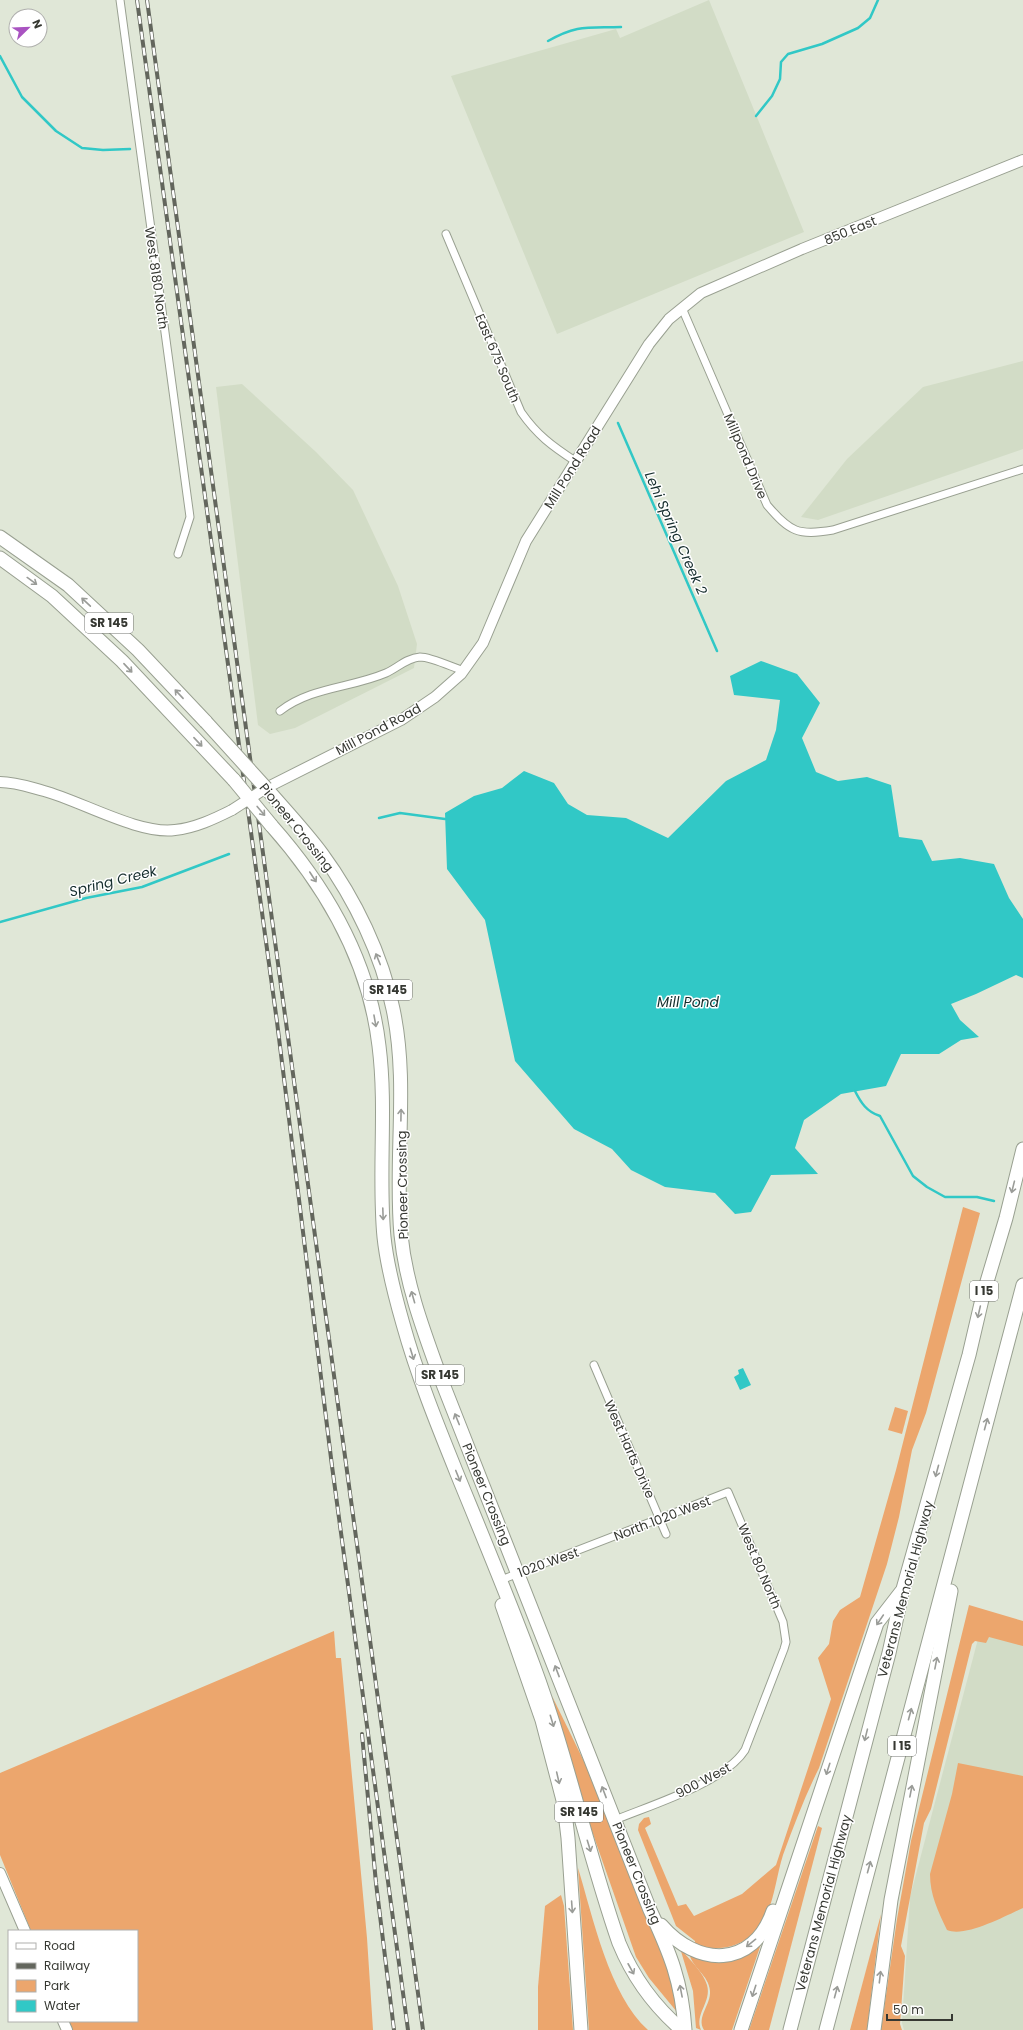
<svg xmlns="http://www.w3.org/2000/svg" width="1023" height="2030" font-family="Poppins,sans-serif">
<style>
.built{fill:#d2dcc6}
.green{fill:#eca66d}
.water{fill:#31c8c6}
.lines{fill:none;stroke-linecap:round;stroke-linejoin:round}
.stream{stroke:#31c8c6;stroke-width:2.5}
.street-casing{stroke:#99a091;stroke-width:9}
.secondary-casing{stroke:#99a091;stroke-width:12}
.highway-casing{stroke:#99a091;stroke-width:15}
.street{stroke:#fff;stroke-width:7}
.secondary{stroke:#fff;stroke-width:10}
.highway{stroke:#fff;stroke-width:13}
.rail-casing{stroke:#63665d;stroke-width:4}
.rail{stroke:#fff;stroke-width:2.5;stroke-dasharray:8;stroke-linecap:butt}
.secondary-bridge-casing{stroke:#99a091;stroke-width:12;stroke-linecap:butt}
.highway-bridge-casing{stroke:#99a091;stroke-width:15;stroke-linecap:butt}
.secondary-bridge{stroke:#fff;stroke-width:10}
.highway-bridge{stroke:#fff;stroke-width:13}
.oneway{stroke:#9a9c98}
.labels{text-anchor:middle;stroke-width:3;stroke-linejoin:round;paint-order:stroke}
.shield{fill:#fff;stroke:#727470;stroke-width:1}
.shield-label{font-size:12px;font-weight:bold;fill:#363832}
.street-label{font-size:13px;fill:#363832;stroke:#fff}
.water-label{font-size:14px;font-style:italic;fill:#162e2e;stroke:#fff}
</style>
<rect width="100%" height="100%" fill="#e0e7d7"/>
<!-- built -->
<g class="built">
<path d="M709,0L804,232L557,334L451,76L616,29L620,38Z"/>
<path d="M1023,361V449L818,520L801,517L847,459L923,387Z"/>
<path d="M242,384L316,452L353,490L398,586L417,644L414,668L295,728L270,734L258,725L216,387Z"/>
<path d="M983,1620L1023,1629V2030H904L902,2023L910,1897Z"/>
</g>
<!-- green -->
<g class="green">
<path d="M963,1207L980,1213L926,1413L912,1450L899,1517L887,1564L819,1768C805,1796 794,1825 783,1855C777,1874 775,1895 767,1914C754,1944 724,1954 695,1945V1941L676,1926L638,1830L639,1824L644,1818L649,1817L651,1824L645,1828L678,1906L686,1904L694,1916L742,1894L776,1865L831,1699L818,1658L829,1644L833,1621L840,1610L860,1597L896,1470Z"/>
<path d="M895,1407L908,1411L902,1434L888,1430Z"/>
<path d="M969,1605L1023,1621V1646L989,1637L986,1643L975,1641L972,1644L931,1809L924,1823L901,1946L905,1956L900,2024L902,2030H881L897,1919L911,1841Z"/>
<path d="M334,1631L336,1658H341L367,1938L373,2030H72L68,2021H137V1931H31L0,1855V1773Z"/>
<path d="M552,1696L601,1796L669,1972L677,2012L649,1978L636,1957L587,1817Z"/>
<path d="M958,1763L1023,1776V1908C1005,1916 965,1938 947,1930C938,1911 930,1895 930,1874L952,1794Z"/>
<path d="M818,1826L822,1828L769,2030H749Z"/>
<path d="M578,1868C593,1917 609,1995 648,2030H589Z"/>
<path d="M561,1895L564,1906L573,2030H538V1987L545,1906Z"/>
<path d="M881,1914L867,2030H850Z"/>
<path d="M762,1941L732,2030H704C696,2017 711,2005 710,1991C709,1975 692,1968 689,1953L704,1958Z"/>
<path d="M680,1948L685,1951V1954C693,1963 703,1973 707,1985C712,2002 694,2014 701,2030L696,2028L693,1991Z"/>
</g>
<!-- water -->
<g class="water">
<path d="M761,661L797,674L820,703L802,738L816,772L838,781L867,777L891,785L899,837L922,840L932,861L960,858L994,864L1009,898L1023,919V978L1016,975L976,994L951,1004L960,1020L979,1037L961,1040L939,1054H901L886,1086L841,1094L804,1120L795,1148L818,1174L771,1175L751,1212L735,1214L715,1193L665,1187L631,1170L612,1149L574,1129L515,1061L485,920L447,869L445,813L474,796L502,788L524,771L554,783L568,804L587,815L626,818L668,838L726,781L766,760L776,730L780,700L734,695L730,676Z"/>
<path d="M743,1368L751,1385L740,1390L734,1377L739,1374L738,1370Z"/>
</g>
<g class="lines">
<!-- stream -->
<g class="stream">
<path d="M548,41C578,24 588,28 621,27"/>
<path d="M0,56L22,97L56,131L82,148L103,150L130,149"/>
<path d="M756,116L772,96L780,79L781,62L788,54L822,44L858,28L870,18L878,0"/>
<path d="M618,423L717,651"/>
<path d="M379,818L400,813L445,819"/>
<path d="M0,922L86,898L142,887L229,854"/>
<path d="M855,1091C861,1103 867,1112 880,1116L913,1176L927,1187L945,1197H977L994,1201"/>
</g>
<defs>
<g id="street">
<path d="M120,0L190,517L178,554"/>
<path d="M446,234L521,412C537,435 552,446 575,461"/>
<path d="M682,308L767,505C790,532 798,536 833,530L1023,469"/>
<path d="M280,711C311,687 351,688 386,673C397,668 407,658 420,657C431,657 452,667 464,671"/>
<path d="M594,1365L666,1534"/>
<path d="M501,1580L728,1492L783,1622L786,1642L784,1649L745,1750C724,1783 651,1805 615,1820"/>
</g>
<g id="secondary">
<path d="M0,782C16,782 29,787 44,791C81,801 139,835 175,830C195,828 214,819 232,810"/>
<path d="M266,788L401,720L435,697L461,674L483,643L526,541L649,344L669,319L701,293L802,249L1023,160"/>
<path d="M0,1873L25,1931"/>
<path d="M63,2021L67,2030"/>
</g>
<g id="highway">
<path d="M0,537L68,585L138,650L206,722"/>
<path d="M0,558L52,596L122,661L234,780"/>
<path d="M266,788C285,810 305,831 322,854C355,899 382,955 393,1009C409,1084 394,1160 401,1235C406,1285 424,1332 441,1379L650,1910C670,1953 682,1982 685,2030"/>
<path d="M271,825C327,888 369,960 379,1046C387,1109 378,1174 384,1237C387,1266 395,1296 403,1324C418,1378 439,1429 460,1481C485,1542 510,1602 533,1664C567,1755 587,1851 619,1943C633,1977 654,2006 682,2030"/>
<path d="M502,1605L542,1720L564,1804L568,1838L581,2030"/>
<path d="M661,1925C697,1967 753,1969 773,1911"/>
<path d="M741,2030L877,1623L901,1592"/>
<path d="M790,2030L889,1653L903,1589L969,1355L983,1295L1006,1218L1023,1149"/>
<path d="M826,2030L1023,1285"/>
<path d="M874,2030L891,1900L951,1591"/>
</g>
</defs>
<!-- street casing -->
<use href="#street" class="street-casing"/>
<!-- secondary casing -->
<use href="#secondary" class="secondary-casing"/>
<!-- highway casing -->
<use href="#highway" class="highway-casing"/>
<!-- street -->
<use href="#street" class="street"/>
<!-- secondary -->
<use href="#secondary" class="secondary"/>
<!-- highway -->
<use href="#highway" class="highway"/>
<defs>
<g id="rail">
<path d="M137,0L277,1022L332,1466L408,2030"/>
<path d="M147,0L423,2030"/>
<path d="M362,1734L376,1883L394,2030"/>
</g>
</defs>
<!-- rail casing -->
<use href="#rail" class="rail-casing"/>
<!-- rail -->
<use href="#rail" class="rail"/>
<defs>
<path id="secondary-bridge" d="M232,810L266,788"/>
<g id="highway-bridge">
<path d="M206,722L266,788"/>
<path d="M234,780L271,825"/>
</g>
</defs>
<!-- secondary-bridge casing -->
<use href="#secondary-bridge" class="secondary-bridge-casing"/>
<!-- highway-bridge casing -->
<use href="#highway-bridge" class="highway-bridge-casing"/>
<!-- secondary-bridge -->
<use href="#secondary-bridge" class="secondary-bridge"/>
<!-- highway-bridge -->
<use href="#highway-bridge" class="highway-bridge"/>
</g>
<!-- one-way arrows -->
<defs><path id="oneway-shaft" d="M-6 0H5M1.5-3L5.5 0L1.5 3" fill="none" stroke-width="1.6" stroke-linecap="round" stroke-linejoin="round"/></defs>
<g class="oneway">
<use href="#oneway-shaft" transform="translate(32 581) rotate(36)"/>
<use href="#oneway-shaft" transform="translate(86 602) rotate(-137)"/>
<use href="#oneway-shaft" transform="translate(128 668) rotate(47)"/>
<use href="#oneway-shaft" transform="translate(179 694) rotate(-133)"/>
<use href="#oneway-shaft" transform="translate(198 742) rotate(47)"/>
<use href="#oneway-shaft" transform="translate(261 811) rotate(50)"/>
<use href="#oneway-shaft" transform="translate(313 877) rotate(57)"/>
<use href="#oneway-shaft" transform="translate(378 959) rotate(-112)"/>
<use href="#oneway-shaft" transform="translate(375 1021) rotate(80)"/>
<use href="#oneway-shaft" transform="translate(401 1115) rotate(-89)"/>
<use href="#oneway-shaft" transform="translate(1013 1187) rotate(104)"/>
<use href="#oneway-shaft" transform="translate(383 1214) rotate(88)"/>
<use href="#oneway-shaft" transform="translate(413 1297) rotate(-106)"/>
<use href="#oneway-shaft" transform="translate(979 1312) rotate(103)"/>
<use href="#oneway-shaft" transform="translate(412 1354) rotate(73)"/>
<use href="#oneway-shaft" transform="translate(457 1419) rotate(-112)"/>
<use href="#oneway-shaft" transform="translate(986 1424) rotate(-75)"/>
<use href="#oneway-shaft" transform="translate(937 1471) rotate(105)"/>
<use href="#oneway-shaft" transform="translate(458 1476) rotate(68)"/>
<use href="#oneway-shaft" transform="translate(880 1620) rotate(124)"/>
<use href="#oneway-shaft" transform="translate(936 1663) rotate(-79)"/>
<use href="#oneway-shaft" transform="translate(557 1671) rotate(-111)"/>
<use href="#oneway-shaft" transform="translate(910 1714) rotate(-75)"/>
<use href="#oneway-shaft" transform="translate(552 1721) rotate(73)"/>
<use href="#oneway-shaft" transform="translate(866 1735) rotate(104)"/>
<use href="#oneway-shaft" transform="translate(828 1769) rotate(108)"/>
<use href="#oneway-shaft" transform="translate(558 1778) rotate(77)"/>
<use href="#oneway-shaft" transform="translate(911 1791) rotate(-79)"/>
<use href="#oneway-shaft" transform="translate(604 1792) rotate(-111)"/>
<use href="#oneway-shaft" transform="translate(589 1846) rotate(73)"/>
<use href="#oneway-shaft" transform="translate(869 1867) rotate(-75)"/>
<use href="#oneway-shaft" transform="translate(572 1907) rotate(86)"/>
<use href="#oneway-shaft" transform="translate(751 1943) rotate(141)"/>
<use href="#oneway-shaft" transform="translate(631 1969) rotate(61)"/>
<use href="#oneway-shaft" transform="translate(880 1977) rotate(-83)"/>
<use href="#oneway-shaft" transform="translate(681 1991) rotate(-101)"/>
<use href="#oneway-shaft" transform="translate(754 1991) rotate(108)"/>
<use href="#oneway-shaft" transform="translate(836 1992) rotate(-75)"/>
</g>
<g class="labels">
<!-- shield labels -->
<g class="shield">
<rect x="85" y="613" width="48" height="20" rx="3"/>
<rect x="364" y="980" width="48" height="20" rx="3"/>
<rect x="970" y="1281" width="28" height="20" rx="3"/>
<rect x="416" y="1365" width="48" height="20" rx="3"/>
<rect x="888" y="1736" width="28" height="20" rx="3"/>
<rect x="555" y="1802" width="48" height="20" rx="3"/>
</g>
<g class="shield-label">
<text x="109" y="627">SR 145</text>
<text x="388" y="994">SR 145</text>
<text x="984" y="1295">I 15</text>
<text x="440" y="1379">SR 145</text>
<text x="902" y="1750">I 15</text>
<text x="579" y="1816">SR 145</text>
</g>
<!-- street labels -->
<g class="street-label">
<text transform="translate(850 230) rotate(-22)" y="5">850 East</text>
<text transform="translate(157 278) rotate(82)" y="5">West 8180 North</text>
<text transform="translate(498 358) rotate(67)" y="5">East 675 South</text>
<text transform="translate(746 456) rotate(67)" y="5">Millpond Drive</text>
<text transform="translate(572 467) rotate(-58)" y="5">Mill Pond Road</text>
<text transform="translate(378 729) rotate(-28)" y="5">Mill Pond Road</text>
<text transform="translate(297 827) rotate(51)" y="5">Pioneer Crossing</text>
<text transform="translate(402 1185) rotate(-91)" y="5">Pioneer Crossing</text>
<text transform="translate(630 1449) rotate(66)" y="5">West Harts Drive</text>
<text transform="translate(487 1494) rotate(68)" y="5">Pioneer Crossing</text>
<text transform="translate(662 1518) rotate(-21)" y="5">North 1020 West</text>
<text transform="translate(548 1562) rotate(-20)" y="5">1020 West</text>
<text transform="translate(760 1566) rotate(67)" y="5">West 80 North</text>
<text transform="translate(905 1589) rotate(-75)" y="5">Veterans Memorial Highway</text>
<text transform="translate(703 1780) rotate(-28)" y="5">900 West</text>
<text transform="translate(637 1873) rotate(68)" y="5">Pioneer Crossing</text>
<text transform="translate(823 1903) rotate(-75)" y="5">Veterans Memorial Highway</text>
</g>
<!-- water labels -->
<g class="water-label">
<text transform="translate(676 533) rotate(66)" y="5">Lehi Spring Creek 2</text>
<text transform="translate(113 881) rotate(-14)" y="5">Spring Creek</text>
<text x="688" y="1007">Mill Pond</text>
</g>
</g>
<!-- legend -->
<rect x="8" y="1930" width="130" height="92" fill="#ffffff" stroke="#afafad"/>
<rect x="16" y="1943" width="20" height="6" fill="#ffffff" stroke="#afafad"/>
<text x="44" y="1950" font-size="12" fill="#363832">Road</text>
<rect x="16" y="1963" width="20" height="6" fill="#63665d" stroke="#afafad"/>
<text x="44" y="1970" font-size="12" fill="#363832">Railway</text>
<rect x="16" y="1980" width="20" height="12" fill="#eca66d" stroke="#afafad"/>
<text x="44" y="1990" font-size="12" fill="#363832">Park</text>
<rect x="16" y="2000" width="20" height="12" fill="#31c8c6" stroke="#afafad"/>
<text x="44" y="2010" font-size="12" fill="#363832">Water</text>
<!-- north arrow -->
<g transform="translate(28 28) rotate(67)"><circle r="19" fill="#ffffff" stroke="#afafad"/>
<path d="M0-3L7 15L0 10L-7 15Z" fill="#a953c1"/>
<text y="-6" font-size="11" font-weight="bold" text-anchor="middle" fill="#363832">N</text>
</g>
<!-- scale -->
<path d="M887 2014v6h65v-6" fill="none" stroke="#363832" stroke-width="2"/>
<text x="893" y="2014" font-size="12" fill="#363832" stroke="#ffffff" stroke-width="3" paint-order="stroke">50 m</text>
</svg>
